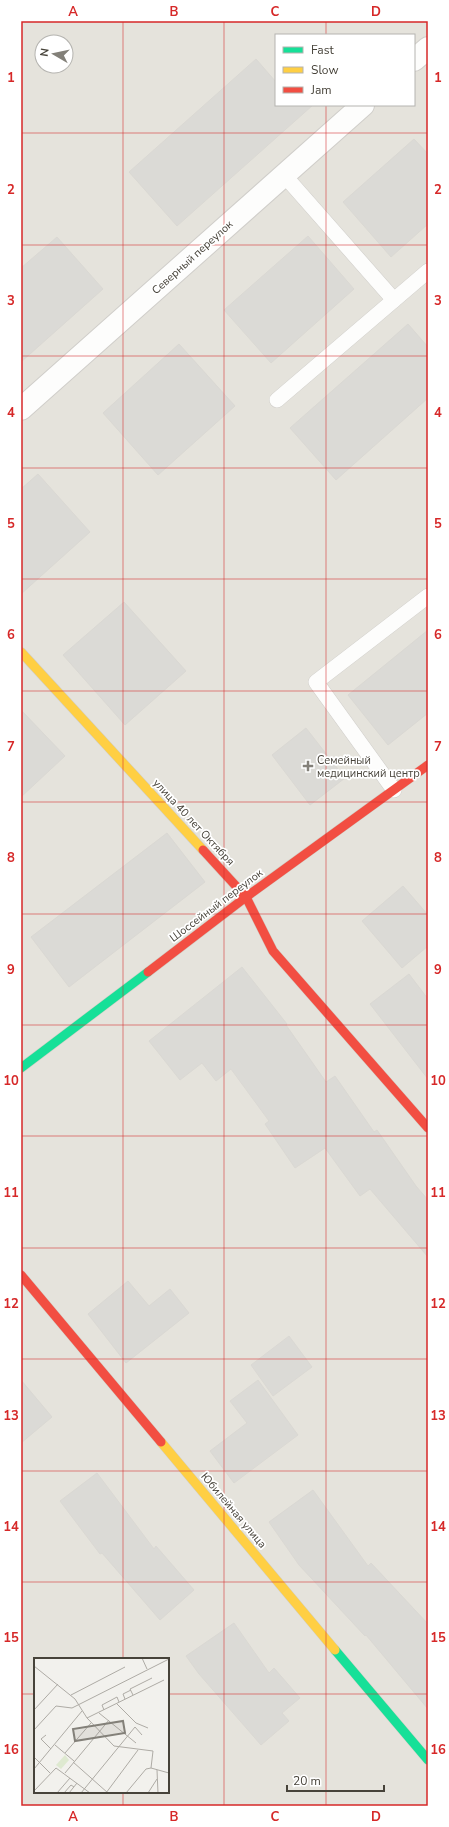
<svg xmlns="http://www.w3.org/2000/svg" width="449" height="1827" font-family="'Nunito Sans',sans-serif">
<style>
.residential{fill:#e5e3dc;fill-rule:evenodd}
.building{fill:#dbdad6;stroke:#dad8d3}
.lines{fill:none;stroke-linecap:round;stroke-linejoin:round}
.lane-casing{stroke:#d0ceca;stroke-width:16}
.street-casing{stroke:#d0ceca;stroke-width:24}
.fast-casing{stroke:#d0cec5;stroke-width:10}
.slow-casing{stroke:#d0cec5;stroke-width:10}
.jam-casing{stroke:#d0cec5;stroke-width:10}
.lane{stroke:#fdfdfc;stroke-width:15}
.street{stroke:#fdfdfc;stroke-width:22}
.fast{stroke:#16e098;stroke-width:9}
.slow{stroke:#ffcf43;stroke-width:9}
.jam{stroke:#f24e42;stroke-width:9}
.grid{fill:none;stroke:#d62828;stroke-width:1;stroke-opacity:0.55}
.poi-dot{fill:#838079;stroke:#fff;stroke-width:1.5}
.labels{text-anchor:middle;stroke-width:3.5;stroke-linejoin:round;paint-order:stroke}
.street-label{font-size:11px;fill:#47433a;stroke:#fff}
.poi-label{font-size:11px;fill:#47433a;stroke:#fff;text-anchor:start}
.inset-road{fill:none;stroke:#aeaba5;stroke-width:1}
.view{fill:#838079;fill-opacity:0.15;stroke:#838079;stroke-width:2}
.inset-edge{fill:none;stroke:#47433a;stroke-width:2}
.neatline{fill:none;stroke:#d62828;stroke-width:1.5}
.grid-label{font-size:13px;text-anchor:middle;font-weight:bold;fill:#d62828}
</style>
<rect width="100%" height="100%" fill="#f2f1ed"/>
<!-- residential -->
<path class="residential" d="M21,21H428V1806H21ZM276,35H414V105H276ZM42,42H66V66H42ZM35,1659H168V1792H35Z"/>
<!-- building -->
<g class="building">
<path d="M256,59L276,82V105H313L177,226L129,172Z"/>
<path d="M414,139L428,154V224L391,257L343,202Z"/>
<path d="M308,236L354,289L271,363L224,310Z"/>
<path d="M57,237L103,289L21,362V268Z"/>
<path d="M408,324L428,347V398L336,480L290,428Z"/>
<path d="M179,344L235,406L158,475L103,413Z"/>
<path d="M38,474L90,532L21,594V489Z"/>
<path d="M124,602L186,671L125,725L63,655Z"/>
<path d="M428,630V713L388,745L348,695Z"/>
<path d="M21,710L65,756L21,797Z"/>
<path d="M306,728L345,778L310,805L272,755Z"/>
<path d="M167,833L205,882L69,987L31,937Z"/>
<path d="M403,886L428,915V946L402,968L362,921Z"/>
<path d="M242,967L287,1024L286,1025L326,1082L335,1076L374,1132L377,1130L416,1186L428,1200V1257L370,1189L360,1196L325,1148L295,1168L265,1124L269,1121L231,1069L216,1081L202,1063L180,1080L149,1041Z"/>
<path d="M409,974L428,999V1079L370,1004Z"/>
<path d="M128,1281L149,1306L170,1289L189,1313L126,1363L88,1314Z"/>
<path d="M289,1336L312,1367L273,1396L251,1365Z"/>
<path d="M21,1380L52,1417L21,1443Z"/>
<path d="M258,1380L298,1435L234,1483L210,1451L247,1423L230,1401Z"/>
<path d="M97,1473L154,1549L156,1546L194,1590L160,1620L102,1553L100,1554L60,1501Z"/>
<path d="M313,1490L368,1566L371,1563L428,1624V1709L366,1635L365,1636L299,1565L269,1522Z"/>
<path d="M234,1623L269,1673L274,1668L300,1698L282,1713L289,1721L261,1745L199,1674L186,1656Z"/>
</g>
<g class="lines">
<defs>
<g id="lane">
<path d="M284,175L394,300"/>
<path d="M277,400L428,271"/>
<path d="M394,790L316,682L428,596"/>
</g>
<g id="street">
<path d="M414,60L428,48"/>
<path d="M21,409L363,105"/>
</g>
<g id="fast">
<path d="M21,1068L148,972"/>
<path d="M335,1650L428,1760"/>
</g>
<g id="slow">
<path d="M21,652L203,850"/>
<path d="M161,1442L335,1650"/>
</g>
<g id="jam">
<path d="M203,850L246,897L273,951L428,1128"/>
<path d="M148,972L246,897L428,765"/>
<path d="M21,1275L161,1442"/>
</g>
</defs>
<!-- lane casing -->
<use href="#lane" class="lane-casing"/>
<!-- street casing -->
<use href="#street" class="street-casing"/>
<!-- fast casing -->
<use href="#fast" class="fast-casing"/>
<!-- slow casing -->
<use href="#slow" class="slow-casing"/>
<!-- jam casing -->
<use href="#jam" class="jam-casing"/>
<!-- lane -->
<use href="#lane" class="lane"/>
<!-- street -->
<use href="#street" class="street"/>
<!-- fast -->
<use href="#fast" class="fast"/>
<!-- slow -->
<use href="#slow" class="slow"/>
<!-- jam -->
<use href="#jam" class="jam"/>
</g>
<!-- grid -->
<path class="grid" d="M123,21V1659M224,21V1806M326,21V35M326,105V1806M21,133H428M21,245H428M21,356H428M21,468H428M21,579H428M21,691H428M21,802H428M21,914H428M21,1025H428M21,1136H428M21,1248H428M21,1359H428M21,1471H428M21,1582H428M21,1694H35M168,1694H428M123,1792V1806"/>
<!-- markers -->
<path class="poi-dot" d="M306 760h4v4h4v4h-4v4h-4v-4h-4v-4h4z"/>
<g class="labels">
<!-- street labels -->
<g class="street-label">
<text transform="translate(192 257) rotate(-42)" y="4">Северный переулок</text>
<text transform="translate(194 822) rotate(47)" y="4">улица 40 лет Октября</text>
<text transform="translate(216 905) rotate(-37)" y="4">Шоссейный переулок</text>
<text transform="translate(234 1510) rotate(50)" y="4">Юбилейная улица</text>
</g>
<!-- poi labels -->
<g class="poi-label">
<text x="317" y="764">Семейный<tspan x="317" dy="13">медицинский центр</tspan></text>
</g>
</g>
<!-- overview -->
<g transform="translate(34 1658)">
<rect width="135" height="135" fill="#f2f1ed"/>
<path d="M31,97L35,102L27,111L22,107Z" fill="#dee9d0"/>
<path class="inset-road" d="M108,0L113,11M0,8L41,41L53,60L80,88L119,93L117,110L135,115M37,37L91,9M99,37L96,31L118,20M91,41L89,36L97,32M83,46L102,65L114,70M0,52L24,26M70,52L68,47L83,39L85,44M65,55L102,85M53,60L130,22M0,72L22,48L38,50L135,1M12,77L7,81L17,91M21,87L40,103M31,95L57,65M0,99L16,115M39,104L74,135M0,111L48,53M123,112L124,135M31,115L75,62M0,133L22,110L56,135M23,135L36,120M30,135L37,127L40,129M35,135L43,125M47,135L101,69L108,77M72,135L104,92M92,135L112,111L117,110M114,135L123,121"/>
<path class="view" d="M89,63L91,75L41,83L39,71Z"/>
<rect width="135" height="135" class="inset-edge"/>
</g>
<!-- border -->
<rect width="449" height="1827" fill="none" stroke="#ffffff" stroke-width="44"/>
<!-- legend -->
<rect x="275" y="34" width="140" height="72" fill="#ffffff" stroke="#b5b4b0"/>
<rect x="283" y="47" width="20" height="6" fill="#16e098" stroke="#b5b4b0"/>
<text x="311" y="54" font-size="12" fill="#47433a">Fast</text>
<rect x="283" y="67" width="20" height="6" fill="#ffcf43" stroke="#b5b4b0"/>
<text x="311" y="74" font-size="12" fill="#47433a">Slow</text>
<rect x="283" y="87" width="20" height="6" fill="#f24e42" stroke="#b5b4b0"/>
<text x="311" y="94" font-size="12" fill="#47433a">Jam</text>
<!-- north arrow -->
<g transform="translate(54 54) rotate(279)"><circle r="19" fill="#ffffff" stroke="#b5b4b0"/>
<path d="M0-3L7 15L0 10L-7 15Z" fill="#838079"/>
<text y="-6" font-size="11" font-weight="bold" text-anchor="middle" fill="#47433a">N</text>
</g>
<!-- scale -->
<path d="M287 1785v6h97v-6" fill="none" stroke="#47433a" stroke-width="2"/>
<text x="293" y="1785" font-size="12" fill="#47433a" stroke="#ffffff" stroke-width="3" paint-order="stroke">20 m</text>
<rect x="22" y="22" width="405" height="1783" class="neatline"/>
<g class="grid-label">
<text x="73" y="16">A</text>
<text x="174" y="16">B</text>
<text x="275" y="16">C</text>
<text x="376" y="16">D</text>
<text x="11" y="82">1</text>
<text x="438" y="82">1</text>
<text x="11" y="194">2</text>
<text x="438" y="194">2</text>
<text x="11" y="305">3</text>
<text x="438" y="305">3</text>
<text x="11" y="417">4</text>
<text x="438" y="417">4</text>
<text x="11" y="528">5</text>
<text x="438" y="528">5</text>
<text x="11" y="639">6</text>
<text x="438" y="639">6</text>
<text x="11" y="751">7</text>
<text x="438" y="751">7</text>
<text x="11" y="862">8</text>
<text x="438" y="862">8</text>
<text x="11" y="974">9</text>
<text x="438" y="974">9</text>
<text x="11" y="1085">10</text>
<text x="438" y="1085">10</text>
<text x="11" y="1197">11</text>
<text x="438" y="1197">11</text>
<text x="11" y="1308">12</text>
<text x="438" y="1308">12</text>
<text x="11" y="1420">13</text>
<text x="438" y="1420">13</text>
<text x="11" y="1531">14</text>
<text x="438" y="1531">14</text>
<text x="11" y="1642">15</text>
<text x="438" y="1642">15</text>
<text x="11" y="1754">16</text>
<text x="438" y="1754">16</text>
<text x="73" y="1821">A</text>
<text x="174" y="1821">B</text>
<text x="275" y="1821">C</text>
<text x="376" y="1821">D</text>
</g>
</svg>
